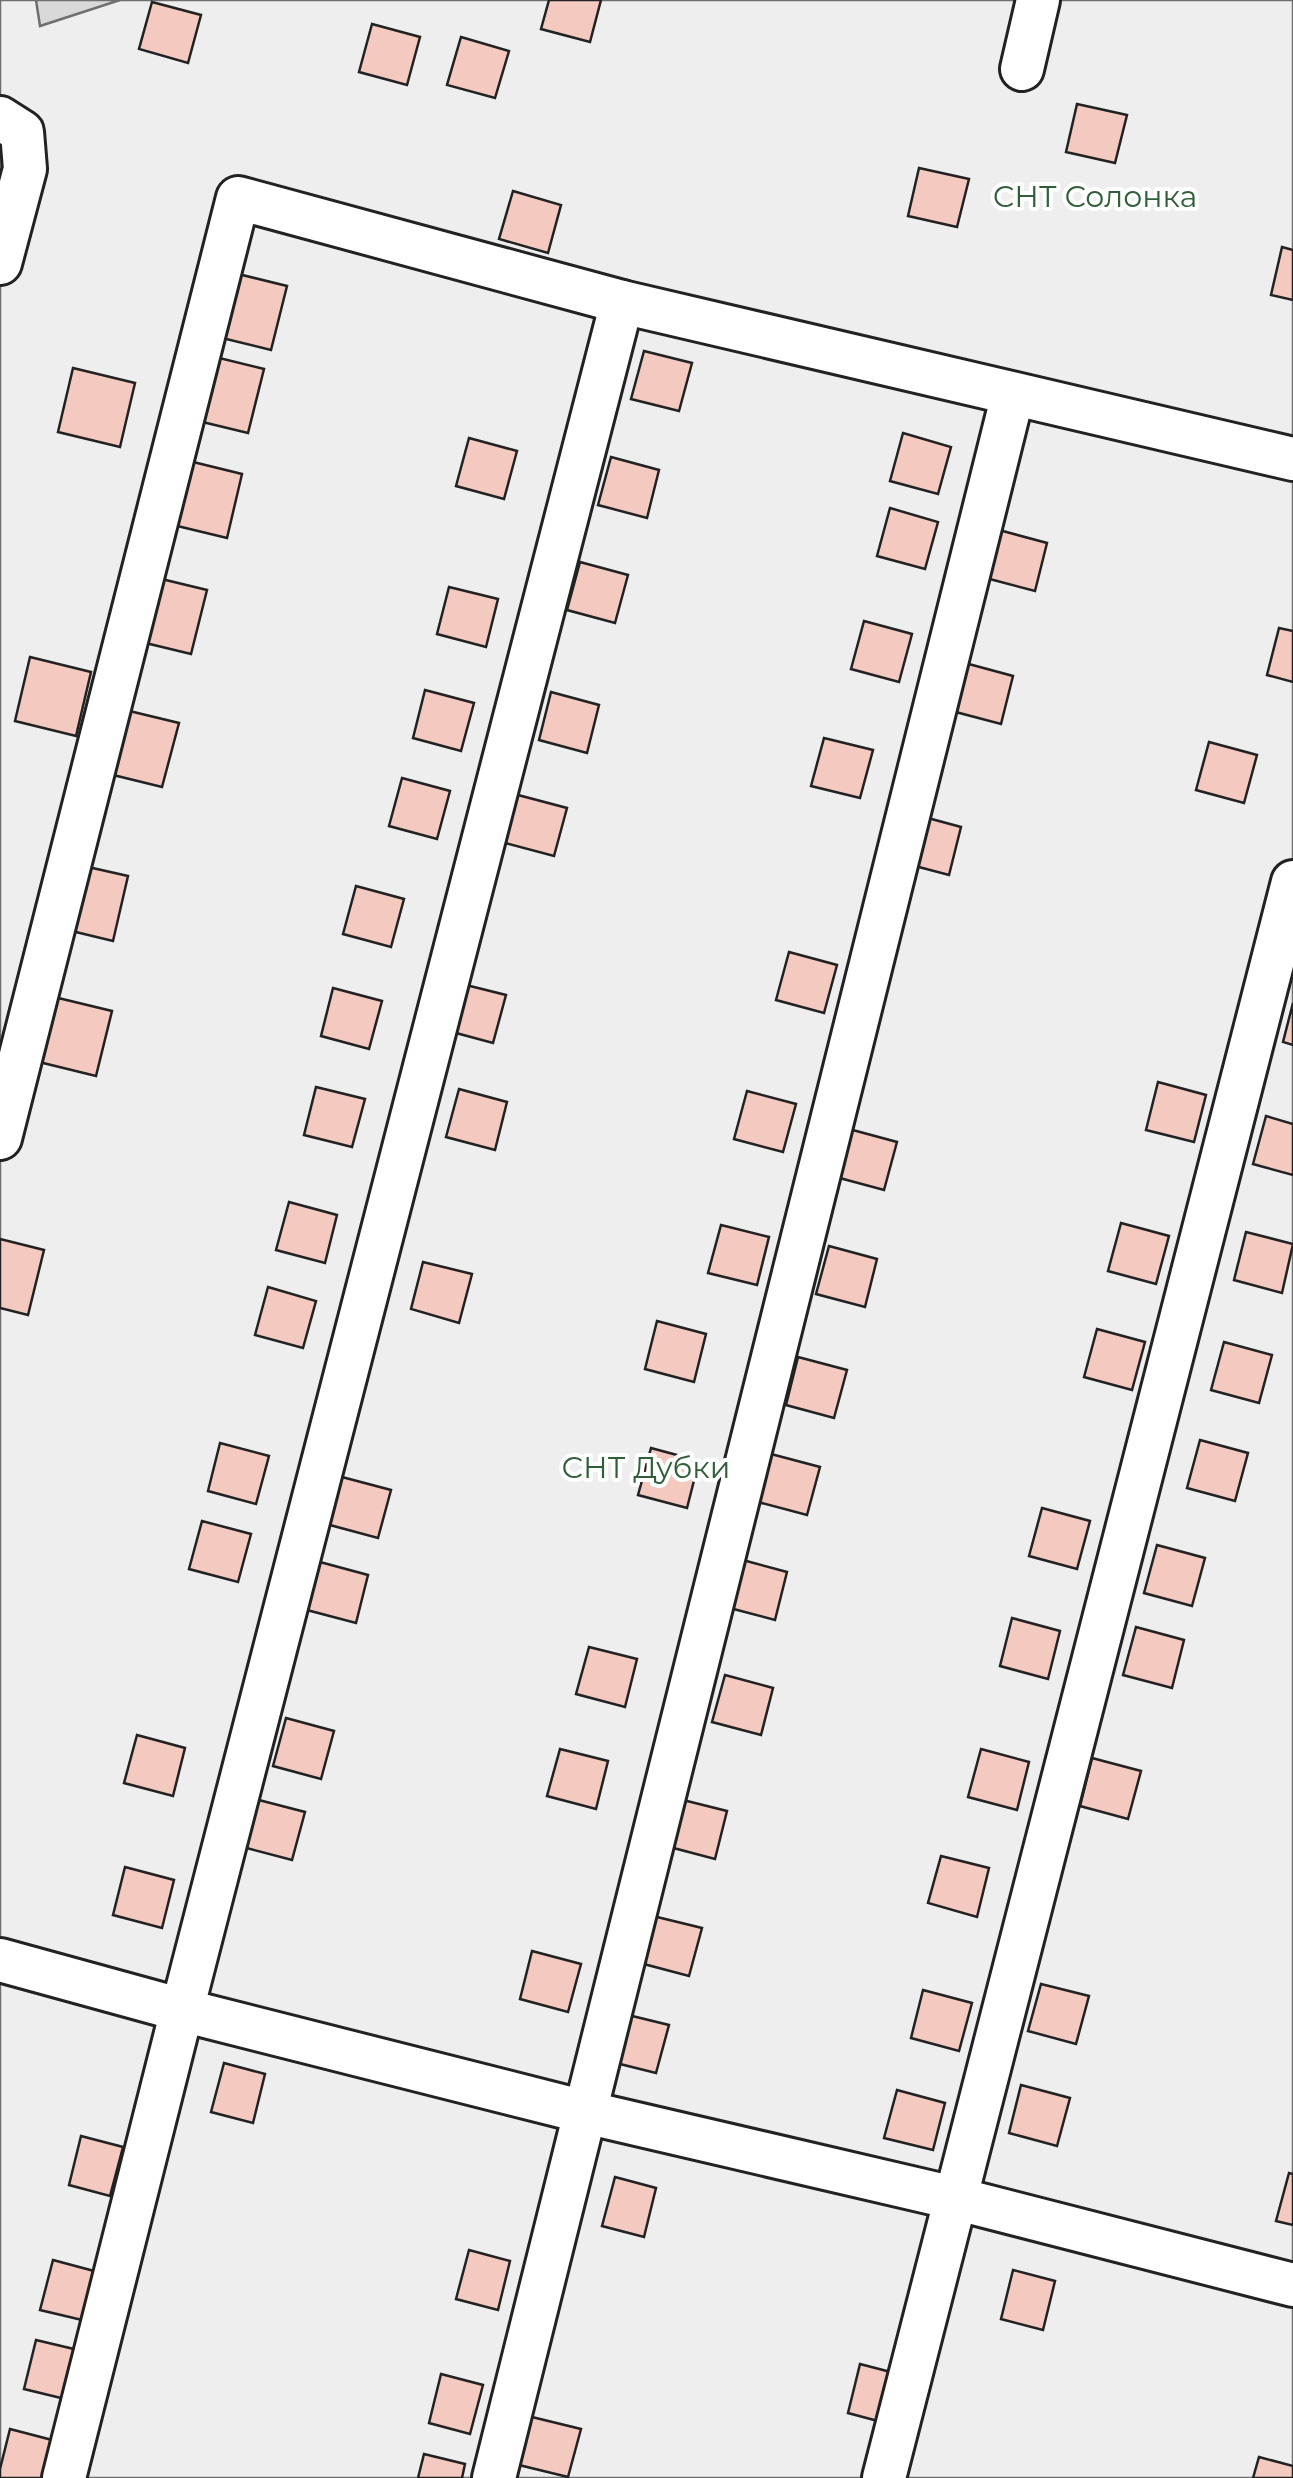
<svg xmlns="http://www.w3.org/2000/svg" width="1293" height="2478" font-family="Montserrat,sans-serif">
<style>
.green{fill:#eee;stroke:#6f6f6f;stroke-width:2.5}
.water{fill:#d9d9d9;stroke:#6f6f6f;stroke-width:2.5}
.building{fill:#f3c9c0;stroke:#222;stroke-width:2.5}
.lines{fill:none;stroke-linecap:round;stroke-linejoin:round}
.minor-casing{stroke:#222;stroke-width:48}
.minor{stroke:#fff;stroke-width:42}
.labels{text-anchor:middle;stroke-width:8;stroke-linejoin:round;paint-order:stroke}
.park-label{font-size:30px;fill:#2f5e38;stroke:#fff}
</style>
<rect width="100%" height="100%" fill="#fff"/>
<!-- green -->
<rect class="green" x="0" y="0" width="1293" height="2478"/>
<!-- water -->
<path class="water" d="M36,0H120L40,26Z"/>
<!-- building -->
<g class="building">
<path d="M549,0H601L590,42L541,29Z"/>
<path d="M152,2L201,15L188,63L139,49Z"/>
<path d="M372,24L420,37L407,85L359,72Z"/>
<path d="M461,37L509,51L495,98L447,85Z"/>
<path d="M1077,104L1127,115L1115,163L1066,152Z"/>
<path d="M919,168L969,179L957,227L908,216Z"/>
<path d="M513,191L561,205L548,253L499,239Z"/>
<path d="M1282,247L1293,250V300L1271,295Z"/>
<path d="M226,271L287,286L271,350L210,335Z"/>
<path d="M644,351L692,363L679,411L631,399Z"/>
<path d="M203,354L264,369L248,433L186,418Z"/>
<path d="M73,368L135,383L120,447L58,432Z"/>
<path d="M903,433L951,447L938,494L890,481Z"/>
<path d="M469,438L517,451L504,499L456,486Z"/>
<path d="M611,457L659,470L647,518L598,505Z"/>
<path d="M181,459L242,474L227,538L165,523Z"/>
<path d="M890,508L938,522L925,569L877,556Z"/>
<path d="M999,530L1047,543L1035,591L986,578Z"/>
<path d="M580,562L628,575L615,623L567,610Z"/>
<path d="M145,575L207,590L191,654L129,639Z"/>
<path d="M449,587L498,599L486,647L437,634Z"/>
<path d="M864,621L912,634L899,682L851,669Z"/>
<path d="M1279,628L1293,631V682L1267,675Z"/>
<path d="M30,657L91,672L76,736L15,721Z"/>
<path d="M965,663L1013,676L1001,724L952,711Z"/>
<path d="M425,690L474,703L461,751L413,738Z"/>
<path d="M551,692L599,705L587,753L539,740Z"/>
<path d="M117,708L179,723L162,787L101,772Z"/>
<path d="M824,738L873,750L860,798L811,786Z"/>
<path d="M1209,742L1257,755L1244,803L1196,790Z"/>
<path d="M402,778L450,791L437,839L389,826Z"/>
<path d="M518,795L567,808L554,856L505,843Z"/>
<path d="M913,814L961,827L949,875L900,862Z"/>
<path d="M66,862L128,876L113,941L51,926Z"/>
<path d="M356,886L404,899L391,947L343,934Z"/>
<path d="M789,952L837,965L824,1013L776,1000Z"/>
<path d="M458,983L506,995L493,1043L445,1030Z"/>
<path d="M333,988L382,1001L369,1049L321,1036Z"/>
<path d="M50,996L112,1011L96,1076L35,1061Z"/>
<path d="M1293,1003V1045L1283,1042Z"/>
<path d="M1158,1082L1206,1095L1194,1142L1146,1130Z"/>
<path d="M316,1087L365,1099L352,1147L304,1135Z"/>
<path d="M459,1089L507,1102L495,1150L446,1137Z"/>
<path d="M747,1091L796,1104L783,1152L734,1139Z"/>
<path d="M1266,1116L1293,1124V1175L1253,1164Z"/>
<path d="M849,1129L897,1142L884,1190L836,1177Z"/>
<path d="M289,1202L337,1215L325,1263L276,1250Z"/>
<path d="M1121,1223L1169,1236L1156,1284L1108,1271Z"/>
<path d="M721,1225L769,1237L757,1285L708,1273Z"/>
<path d="M1246,1232L1293,1244L1282,1293L1234,1280Z"/>
<path d="M0,1239L44,1250L28,1315L0,1308Z"/>
<path d="M829,1246L877,1259L865,1307L816,1294Z"/>
<path d="M423,1262L472,1274L459,1323L411,1309Z"/>
<path d="M268,1287L316,1301L303,1348L255,1335Z"/>
<path d="M657,1321L706,1334L694,1382L645,1369Z"/>
<path d="M1097,1329L1145,1342L1132,1390L1084,1377Z"/>
<path d="M1224,1342L1272,1355L1259,1403L1211,1390Z"/>
<path d="M798,1357L847,1370L834,1418L786,1405Z"/>
<path d="M1200,1440L1248,1453L1235,1501L1187,1488Z"/>
<path d="M220,1443L269,1456L256,1504L208,1491Z"/>
<path d="M651,1448L699,1461L687,1508L638,1495Z"/>
<path d="M771,1454L820,1467L807,1515L758,1502Z"/>
<path d="M342,1477L391,1490L378,1538L330,1525Z"/>
<path d="M1042,1508L1090,1521L1077,1569L1029,1556Z"/>
<path d="M202,1521L251,1534L238,1582L189,1569Z"/>
<path d="M1157,1545L1205,1558L1192,1606L1144,1593Z"/>
<path d="M739,1559L787,1572L775,1620L726,1607Z"/>
<path d="M320,1562L368,1575L356,1623L307,1610Z"/>
<path d="M1012,1618L1060,1631L1048,1679L1000,1666Z"/>
<path d="M1136,1627L1184,1640L1172,1688L1123,1675Z"/>
<path d="M589,1647L637,1659L625,1707L576,1694Z"/>
<path d="M725,1675L773,1688L761,1735L712,1722Z"/>
<path d="M286,1718L334,1731L321,1779L273,1766Z"/>
<path d="M137,1735L185,1748L173,1796L124,1783Z"/>
<path d="M560,1749L608,1761L596,1809L547,1796Z"/>
<path d="M981,1749L1029,1762L1017,1810L968,1797Z"/>
<path d="M1092,1758L1141,1771L1128,1819L1080,1806Z"/>
<path d="M255,1799L305,1812L292,1860L243,1847Z"/>
<path d="M679,1799L727,1811L715,1859L666,1846Z"/>
<path d="M941,1856L989,1868L977,1917L928,1903Z"/>
<path d="M125,1867L174,1880L162,1928L113,1915Z"/>
<path d="M653,1916L702,1928L689,1976L640,1963Z"/>
<path d="M532,1951L581,1964L568,2012L520,1999Z"/>
<path d="M1041,1984L1089,1996L1076,2044L1028,2031Z"/>
<path d="M923,1990L972,2003L959,2051L911,2038Z"/>
<path d="M620,2013L669,2025L656,2073L608,2061Z"/>
<path d="M224,2063L265,2074L253,2123L211,2112Z"/>
<path d="M1021,2085L1070,2098L1057,2146L1009,2133Z"/>
<path d="M897,2090L945,2103L933,2150L884,2138Z"/>
<path d="M81,2136L123,2147L110,2196L69,2185Z"/>
<path d="M1289,2173L1293,2174V2225L1276,2221Z"/>
<path d="M615,2177L656,2188L644,2237L602,2226Z"/>
<path d="M469,2250L510,2261L498,2310L456,2299Z"/>
<path d="M53,2260L94,2271L82,2320L40,2310Z"/>
<path d="M1013,2270L1055,2281L1043,2330L1001,2319Z"/>
<path d="M36,2340L78,2350L65,2399L24,2389Z"/>
<path d="M860,2364L902,2375L889,2424L848,2413Z"/>
<path d="M441,2374L483,2385L470,2434L429,2423Z"/>
<path d="M532,2417L581,2429L568,2477L519,2465Z"/>
<path d="M10,2429L52,2440L42,2478H0V2469Z"/>
<path d="M424,2454L465,2464L462,2478H418Z"/>
<path d="M1259,2457L1293,2466V2478H1253Z"/>
</g>
<g class="lines">
<defs>
<g id="minor">
<path d="M1022,69L1038,0"/>
<path d="M0,118L22,132L25,169L0,263"/>
<path d="M0,1138L238,198L622,302L1293,459"/>
<path d="M0,1960L182,2010L585,2112L954,2198L1293,2285"/>
<path d="M64,2478L182,2010L622,302"/>
<path d="M494,2478L1013,394"/>
<path d="M884,2478L1293,882"/>
</g>
</defs>
<!-- minor casing -->
<use href="#minor" class="minor-casing"/>
<!-- minor -->
<use href="#minor" class="minor"/>
</g>
<g class="labels">
<!-- park labels -->
<g class="park-label">
<text x="1095" y="207">СНТ Солонка</text>
<text x="646" y="1478">СНТ Дубки</text>
</g>
</g>
</svg>
